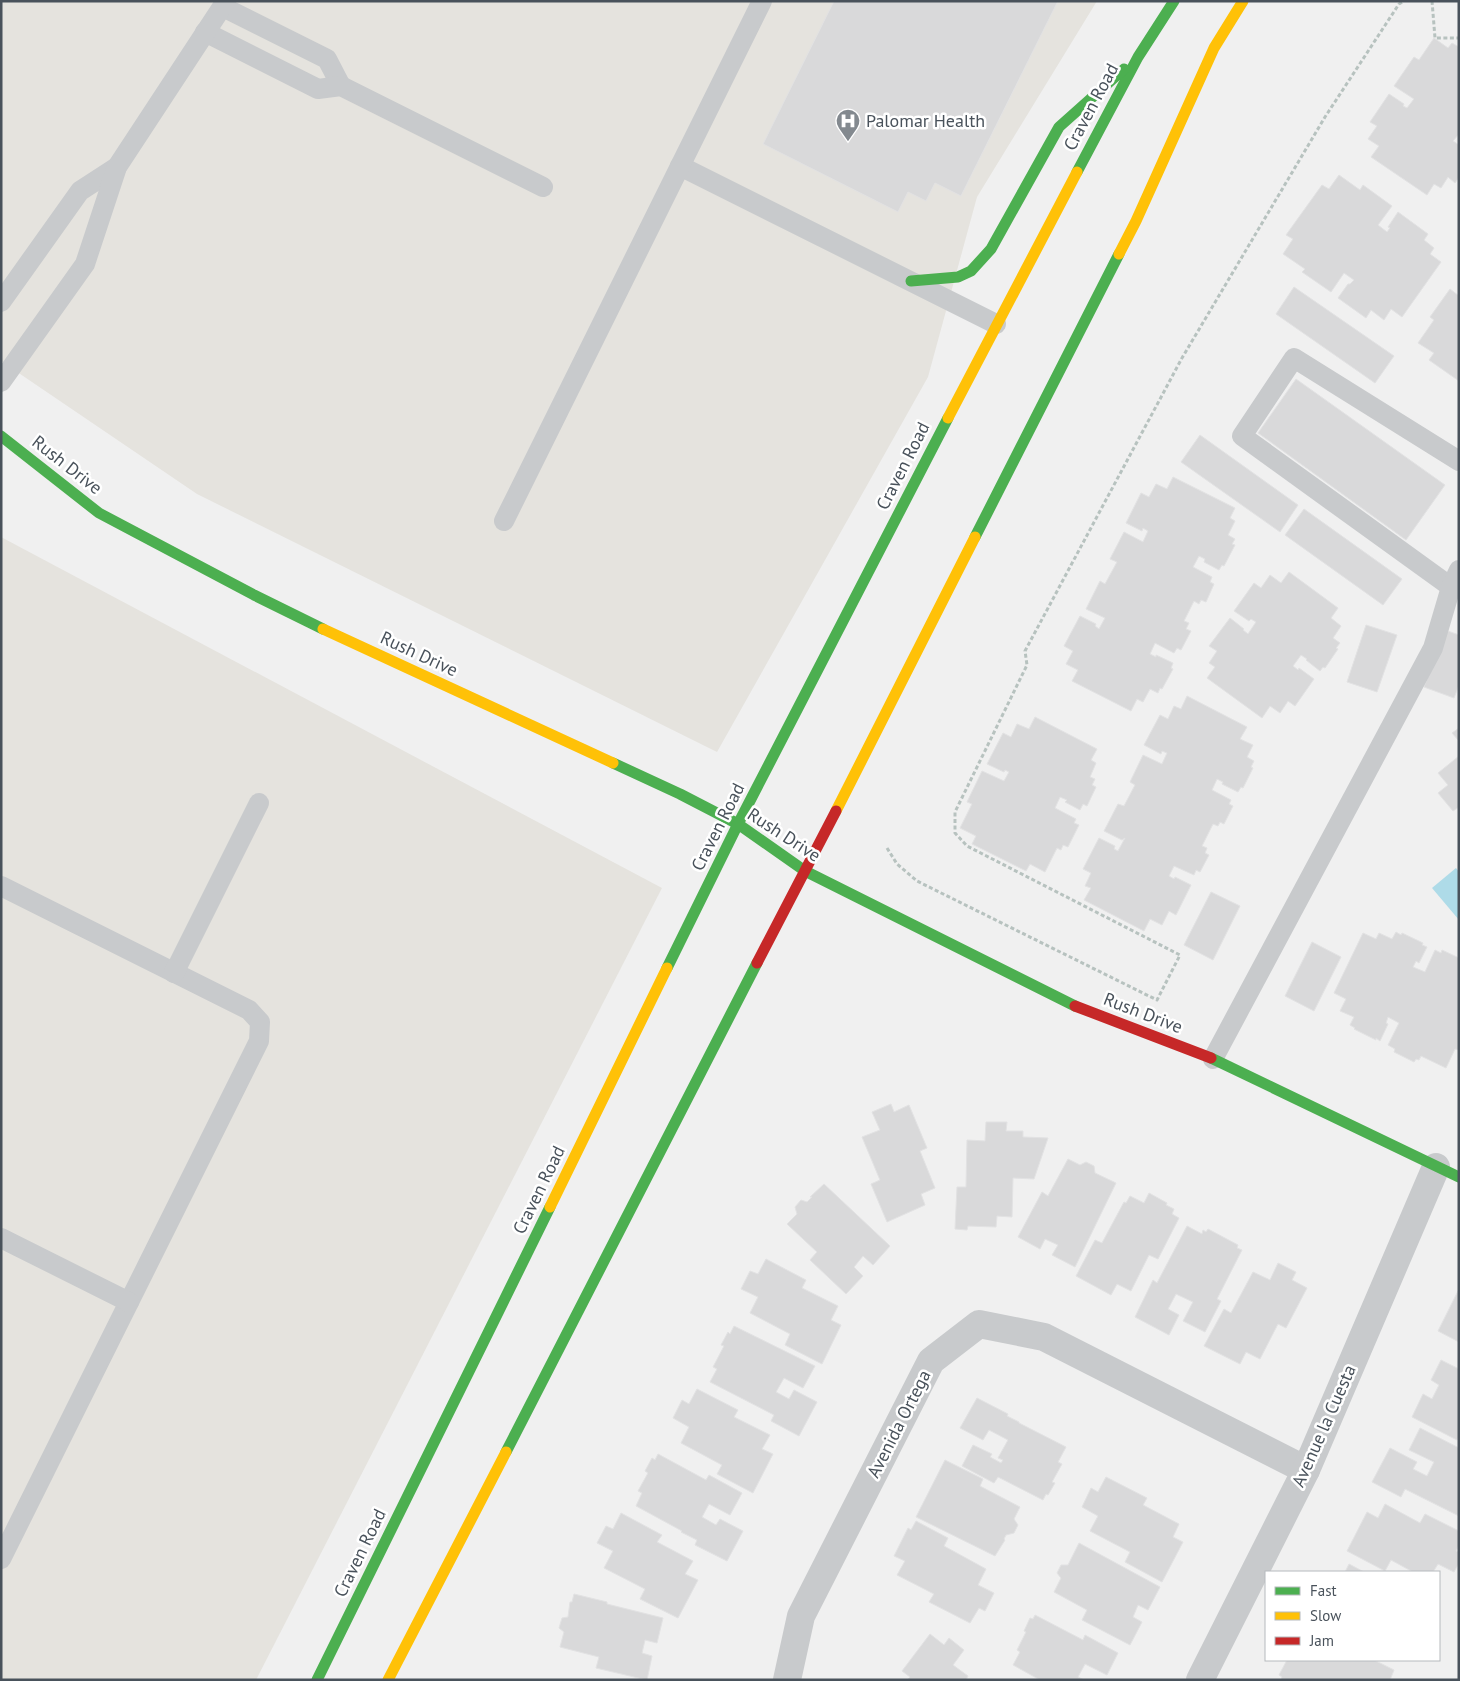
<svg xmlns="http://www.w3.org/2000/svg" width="1460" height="1681" font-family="'PT Sans',sans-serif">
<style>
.commercial{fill:#e5e3de}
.water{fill:#aedbe8}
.building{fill:#d9d9da;stroke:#e2e2e3}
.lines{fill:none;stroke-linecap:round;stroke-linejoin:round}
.path{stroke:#b7c2bf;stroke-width:3;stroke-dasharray:4 2.5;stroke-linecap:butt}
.lane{stroke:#c8cacc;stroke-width:20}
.street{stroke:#c8cacc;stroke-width:28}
.fast{stroke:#4caf50;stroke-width:11}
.slow{stroke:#ffc107;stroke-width:11}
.jam{stroke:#c62828;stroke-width:11}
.labels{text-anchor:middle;stroke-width:5;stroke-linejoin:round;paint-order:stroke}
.street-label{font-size:18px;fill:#49525b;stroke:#fff}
.poi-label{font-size:18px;fill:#49525b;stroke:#fff;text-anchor:start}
</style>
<rect width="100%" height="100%" fill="#f0f0f0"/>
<!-- commercial -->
<g class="commercial">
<path d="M1,1H1097L977,197L928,377L717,752L197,494L1,361Z"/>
<path d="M1,537L662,888L256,1680H1Z"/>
</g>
<!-- water -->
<path class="water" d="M1456,868L1459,872V920L1432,888Z"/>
<!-- building -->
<g class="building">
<path d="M834,1H1058L961,196L935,183L926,201L908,192L898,212L763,144Z"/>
<path d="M1434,38L1448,48L1452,43L1459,47V134L1453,141L1459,145V177L1455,183L1448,177L1441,188L1434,184L1427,195L1371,157L1379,146L1368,139L1377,126L1370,122L1389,94L1404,104L1403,106L1407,108L1414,99L1394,86L1414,57L1419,60Z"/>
<path d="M1339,175L1360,190L1363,185L1392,206L1378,225L1387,232L1390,228L1388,227L1398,212L1428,234L1424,240L1434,248L1430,254L1441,262L1402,317L1391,309L1384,320L1371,310L1366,318L1338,298L1348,284H1350L1354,280L1344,273L1331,292L1302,272L1305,269L1283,254L1293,239L1286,235L1322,185L1329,189Z"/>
<path d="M1294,287L1394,356L1375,383L1276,314Z"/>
<path d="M1450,289L1459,296V381L1429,360L1434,353L1418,343L1434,320L1430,317Z"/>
<path d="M1296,379L1445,485L1406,540L1258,433Z"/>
<path d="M1200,435L1298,505L1280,532L1181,462Z"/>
<path d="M1173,477L1235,508L1230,518L1235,521L1228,535L1235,539L1232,544L1235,545L1224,566L1222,565L1219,570L1204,562L1205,559L1199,556L1193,567L1212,577L1210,582L1214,584L1206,602L1201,600L1199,604L1194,601L1184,621L1189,623L1186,629L1191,631L1181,650L1177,648L1174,653L1155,643L1150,654L1156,657V655L1173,663L1171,668L1173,669L1162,689L1160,688L1158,693L1150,689L1143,702L1137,699L1131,711L1072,681L1078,670L1066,664L1073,651L1064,646L1080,616L1096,624L1095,626L1099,629L1105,618L1086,609L1100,581L1105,584L1117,562L1110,559L1124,532L1143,542L1148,531L1143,528L1142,531L1126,523L1141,493L1149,497L1156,484L1167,489Z"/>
<path d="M1304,509L1402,579L1383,605L1285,535Z"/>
<path d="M1289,572L1338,608L1331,618L1341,626L1333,638L1340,643L1336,648L1338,649L1325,668L1323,667L1320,671L1306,660L1307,659L1301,655L1293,666L1298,670L1299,668L1314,679L1295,706L1288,701L1280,713L1270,706L1262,718L1207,678L1215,667L1209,663L1217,651L1209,646L1230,618L1244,629L1243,630L1248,634L1256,622L1251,619L1249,621L1234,611L1254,583L1261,588L1270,575L1281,583Z"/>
<path d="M1366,625L1397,635L1377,692L1347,682Z"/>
<path d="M1445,630L1459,635V685L1454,698L1424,687Z"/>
<path d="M1187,696L1247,727L1240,739L1253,745L1247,757L1254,761L1251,767L1253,768L1243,788L1241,787L1238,792L1222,784L1223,782L1217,779L1212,790L1231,800L1229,804L1233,806L1224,824L1220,822L1218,826L1213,824L1202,846L1207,848L1205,853L1209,855L1200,872L1196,870L1194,875L1174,866L1169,876L1174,879L1175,877L1191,885L1176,915L1169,911L1162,925L1150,919L1144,931L1084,900L1091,888L1085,886L1091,873L1083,869L1099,838L1115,846L1114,849L1118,851L1125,838L1122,840L1104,831L1118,804L1124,806L1135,785L1130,782L1143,755L1162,764L1167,753L1162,751L1161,754L1144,745L1160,715L1168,719L1174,706L1181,709Z"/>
<path d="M1035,717L1097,749L1091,760L1096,763L1090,777L1095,779L1092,785L1096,787L1087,806L1083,804L1080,810L1065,802L1067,800L1060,797L1055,808L1076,819L1074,823L1079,825L1068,847L1063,845L1061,850L1057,848L1045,872L1030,864L1026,871L972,844L976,836L960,828L972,804L967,802L982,771L1004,781L1009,772L1005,770L1004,772L987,764L1003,733L1011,737L1017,724L1029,729Z"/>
<path d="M1459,728V741L1452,733Z"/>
<path d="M1459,756V807L1453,811L1438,793L1448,785L1438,773Z"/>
<path d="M1211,892L1240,906L1213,960L1184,945Z"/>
<path d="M1396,932L1401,935L1402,933L1423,943L1422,945L1427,947L1419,963L1416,961L1413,967L1425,972L1435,950L1441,953L1442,950L1459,958V1050L1455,1049L1446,1068L1421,1056L1419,1060L1416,1059L1414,1062L1394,1052L1395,1049L1388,1045L1399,1023L1388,1017L1386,1023L1388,1024L1380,1041L1376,1038V1040L1354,1029L1355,1028L1350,1025L1354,1017L1340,1011L1346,999L1334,993L1363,933L1376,939L1379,933L1392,939Z"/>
<path d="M1312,942L1341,957L1314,1011L1285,996Z"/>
<path d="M891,1104L894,1112L909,1105L927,1148L920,1151L935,1188L921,1194L925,1205L887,1222L871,1184L880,1180L862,1137L880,1130L872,1112Z"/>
<path d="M986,1122H1007L1006,1131H1023V1137L1048,1138L1034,1179L1013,1178L1012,1217L997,1216L996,1227L968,1226L967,1230L955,1229L957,1187H966L967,1140L985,1141Z"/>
<path d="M1068,1159L1080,1165L1086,1162L1094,1166L1095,1173L1116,1183L1075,1267L1052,1255L1058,1245L1045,1239L1040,1249L1018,1237L1042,1192L1048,1196Z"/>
<path d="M824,1184L890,1246L873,1265L863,1256L854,1267L863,1276L846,1294L810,1260L817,1252L787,1224L797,1214L795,1207L801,1200L807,1202L812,1197H810Z"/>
<path d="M1149,1193L1167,1203L1166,1205L1174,1209L1172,1214L1179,1218L1158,1259L1149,1255L1131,1291L1117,1284L1111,1295L1076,1276L1095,1240L1102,1243L1124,1202L1126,1203L1130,1196L1144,1203Z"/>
<path d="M1187,1226L1202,1234L1203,1230L1206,1232L1208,1229L1238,1245L1237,1248L1242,1250L1217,1299L1221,1301L1205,1332L1183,1321L1193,1302L1176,1294L1168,1309L1179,1315L1169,1335L1135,1317L1153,1280L1157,1283Z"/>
<path d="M766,1259L806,1280L802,1288L838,1306L831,1320L841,1325L822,1364L785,1345L790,1334L750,1313L758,1297L741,1289L750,1271L758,1274Z"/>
<path d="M1278,1263L1296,1272L1292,1280L1307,1288L1286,1328L1278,1324L1260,1359L1246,1352L1240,1364L1204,1346L1224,1309L1231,1313L1253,1272L1270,1280Z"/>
<path d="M1458,1291H1459V1342L1438,1331Z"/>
<path d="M734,1326L815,1366L803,1388L784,1378L776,1392L789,1399L794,1390L817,1402L799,1436L771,1421L774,1415L710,1382L717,1369L713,1367L724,1346L721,1345L728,1332L730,1334Z"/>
<path d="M1441,1360L1459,1369V1437L1457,1440L1412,1417L1423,1394L1432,1399L1439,1385L1431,1380Z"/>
<path d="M697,1389L738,1410L734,1417L770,1435L762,1449L773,1454L753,1493L717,1474L722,1465L681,1443L689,1427L673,1418L682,1400L689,1404Z"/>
<path d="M977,1398L1008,1414L1007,1416L1019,1422V1423L1066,1447L1058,1462L1062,1464L1052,1482L1055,1483L1048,1495L1046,1494L1043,1500L998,1477L994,1483L962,1466L973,1445L992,1454L990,1457L1001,1463L1003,1460L998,1458L1008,1440L989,1430L983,1440L960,1428Z"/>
<path d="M1420,1428L1459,1448V1516L1405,1489L1401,1497L1372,1482L1390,1448L1417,1462L1413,1469L1427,1476L1434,1462L1409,1450Z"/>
<path d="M658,1454L706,1480L709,1475L742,1493L730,1515L709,1504L702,1517L716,1525L720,1519L743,1531L727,1561L695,1545L697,1540L681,1532L682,1531L636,1506L642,1493L638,1491L648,1473L645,1471L652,1458L655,1460Z"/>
<path d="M945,1460L983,1479L980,1486L1020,1507L1014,1519L1018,1525L1014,1533L1006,1535L1004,1539L1005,1540L995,1556L916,1517Z"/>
<path d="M1106,1477L1147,1498L1143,1505L1179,1524L1173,1537L1183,1542L1162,1582L1125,1562L1130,1552L1090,1531L1098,1516L1082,1507L1091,1488L1098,1492Z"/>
<path d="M1385,1504L1420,1523L1425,1514L1459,1531V1545L1456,1551L1459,1552V1563L1454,1572L1438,1564L1433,1572H1413L1391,1560L1385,1571L1347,1551L1367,1512L1378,1518Z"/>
<path d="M621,1513L662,1535L657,1542L693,1561L685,1574L698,1580L678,1618L640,1599L645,1589L604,1568L613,1551L597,1543L606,1526L613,1529Z"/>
<path d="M916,1521L948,1538L944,1546L986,1569L978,1585L994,1593L985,1611L979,1608L970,1623L929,1602L934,1594L897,1575L905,1561L894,1556L908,1528L911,1530Z"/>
<path d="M1079,1543L1160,1587L1148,1610L1138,1605L1133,1617L1142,1622L1130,1645L1082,1620L1087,1610L1054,1592L1061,1578L1057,1573L1061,1565H1068Z"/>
<path d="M1349,1564L1364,1572H1345Z"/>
<path d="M574,1594L607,1602V1604L663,1618L657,1643L645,1640L642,1653L652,1656L647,1680L596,1668L599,1657L560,1647L564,1632L559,1628L562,1618L568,1617L570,1602H572Z"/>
<path d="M1035,1615L1083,1640L1085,1635L1118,1653L1107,1675L1085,1664L1078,1677L1084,1680H1040L1013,1665L1020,1652L1017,1650L1026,1632L1024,1631L1030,1618L1033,1619Z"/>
<path d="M930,1634L944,1645L949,1638L964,1650L953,1665L968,1676L966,1680H907L910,1677L902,1671Z"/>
<path d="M1287,1660H1374L1394,1670L1390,1680H1281L1282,1677L1279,1675Z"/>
</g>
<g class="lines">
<!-- path -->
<g class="path">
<path d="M1432,1L1435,38H1459"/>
<path d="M887,848L897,864L917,881L1157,1000L1180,955L967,846L955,833V812L1027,665L1025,651L1182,358L1325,117L1399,4L1404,1"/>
</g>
<!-- lane -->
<g class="lane">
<path d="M223,7L327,59L341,86"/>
<path d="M205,32L318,89L341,86L543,187"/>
<path d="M680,166L996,324"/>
<path d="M1,302L80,191L117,167"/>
<path d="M1,382L85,264L117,167L226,1"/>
<path d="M504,521L762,1"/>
<path d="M1451,587L1242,436L1294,358L1459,461"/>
<path d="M1,886L249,1010L260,1022L259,1041L1,1559"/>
<path d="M174,973L259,803"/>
<path d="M1213,1059L1433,648L1451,587L1459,570"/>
<path d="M1,1238L129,1302"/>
</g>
<!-- street -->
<g class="street">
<path d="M787,1680L801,1616L931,1361L979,1324L1044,1337L1306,1470"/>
<path d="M1200,1680L1306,1470L1436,1167"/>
</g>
<!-- fast -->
<g class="fast">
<path d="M1077,172L1138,57L1174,1"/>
<path d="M911,281L958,277L971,271L991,249L1059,127L1124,69"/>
<path d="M1,436L99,513L254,595L323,629"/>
<path d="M975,537L1119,254"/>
<path d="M613,763L680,794L738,824L805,871L1075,1006"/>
<path d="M667,968L738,824L948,418"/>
<path d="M1211,1058L1459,1177"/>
<path d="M506,1452L757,963"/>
<path d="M317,1680L550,1207"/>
</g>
<!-- slow -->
<g class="slow">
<path d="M1119,254L1136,221L1214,48L1243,1"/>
<path d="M948,418L1077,172"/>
<path d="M323,629L613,763"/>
<path d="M836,811L975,537"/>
<path d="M550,1207L667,968"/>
<path d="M388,1680L506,1452"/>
</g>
<!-- jam -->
<g class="jam">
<path d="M757,963L836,811"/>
<path d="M1075,1006L1211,1058"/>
</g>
</g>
<!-- icons -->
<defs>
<symbol id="hospital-pin" viewBox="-11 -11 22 30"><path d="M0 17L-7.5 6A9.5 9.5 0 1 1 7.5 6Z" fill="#83898f" stroke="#fff"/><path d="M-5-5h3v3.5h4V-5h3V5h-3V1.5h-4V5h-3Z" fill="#fff"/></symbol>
</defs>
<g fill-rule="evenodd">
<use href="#hospital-pin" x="834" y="107" width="28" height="38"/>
</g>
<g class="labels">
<!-- street labels -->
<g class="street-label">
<text transform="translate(1091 107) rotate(-62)" y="6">Craven Road</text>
<text transform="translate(67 465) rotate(38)" y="6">Rush Drive</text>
<text transform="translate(903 466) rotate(-63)" y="6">Craven Road</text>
<text transform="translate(419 654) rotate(25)" y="6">Rush Drive</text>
<text transform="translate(718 827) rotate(-63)" y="6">Craven Road</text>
<text transform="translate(784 835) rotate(33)" y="6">Rush Drive</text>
<text transform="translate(1143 1013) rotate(21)" y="6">Rush Drive</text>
<text transform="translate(539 1190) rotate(-64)" y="6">Craven Road</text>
<text transform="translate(899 1424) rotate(-63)" y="6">Avenida Ortega</text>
<text transform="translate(1324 1426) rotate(-66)" y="6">Avenue la Cuesta</text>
<text transform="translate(360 1553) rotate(-64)" y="6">Craven Road</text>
</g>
<!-- poi labels -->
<g class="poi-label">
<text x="866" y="127">Palomar Health</text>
</g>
</g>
<!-- border -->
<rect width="1460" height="1681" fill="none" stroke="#49525b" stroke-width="5"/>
<!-- legend -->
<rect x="1265" y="1571" width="175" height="90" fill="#ffffff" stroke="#b6babd"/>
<rect x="1275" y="1587" width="25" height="8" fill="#4caf50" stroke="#b6babd"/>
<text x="1310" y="1596" font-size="15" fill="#49525b">Fast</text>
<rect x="1275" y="1612" width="25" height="8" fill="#ffc107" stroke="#b6babd"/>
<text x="1310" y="1621" font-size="15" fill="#49525b">Slow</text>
<rect x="1275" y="1637" width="25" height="8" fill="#c62828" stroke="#b6babd"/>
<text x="1310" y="1646" font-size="15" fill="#49525b">Jam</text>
</svg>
